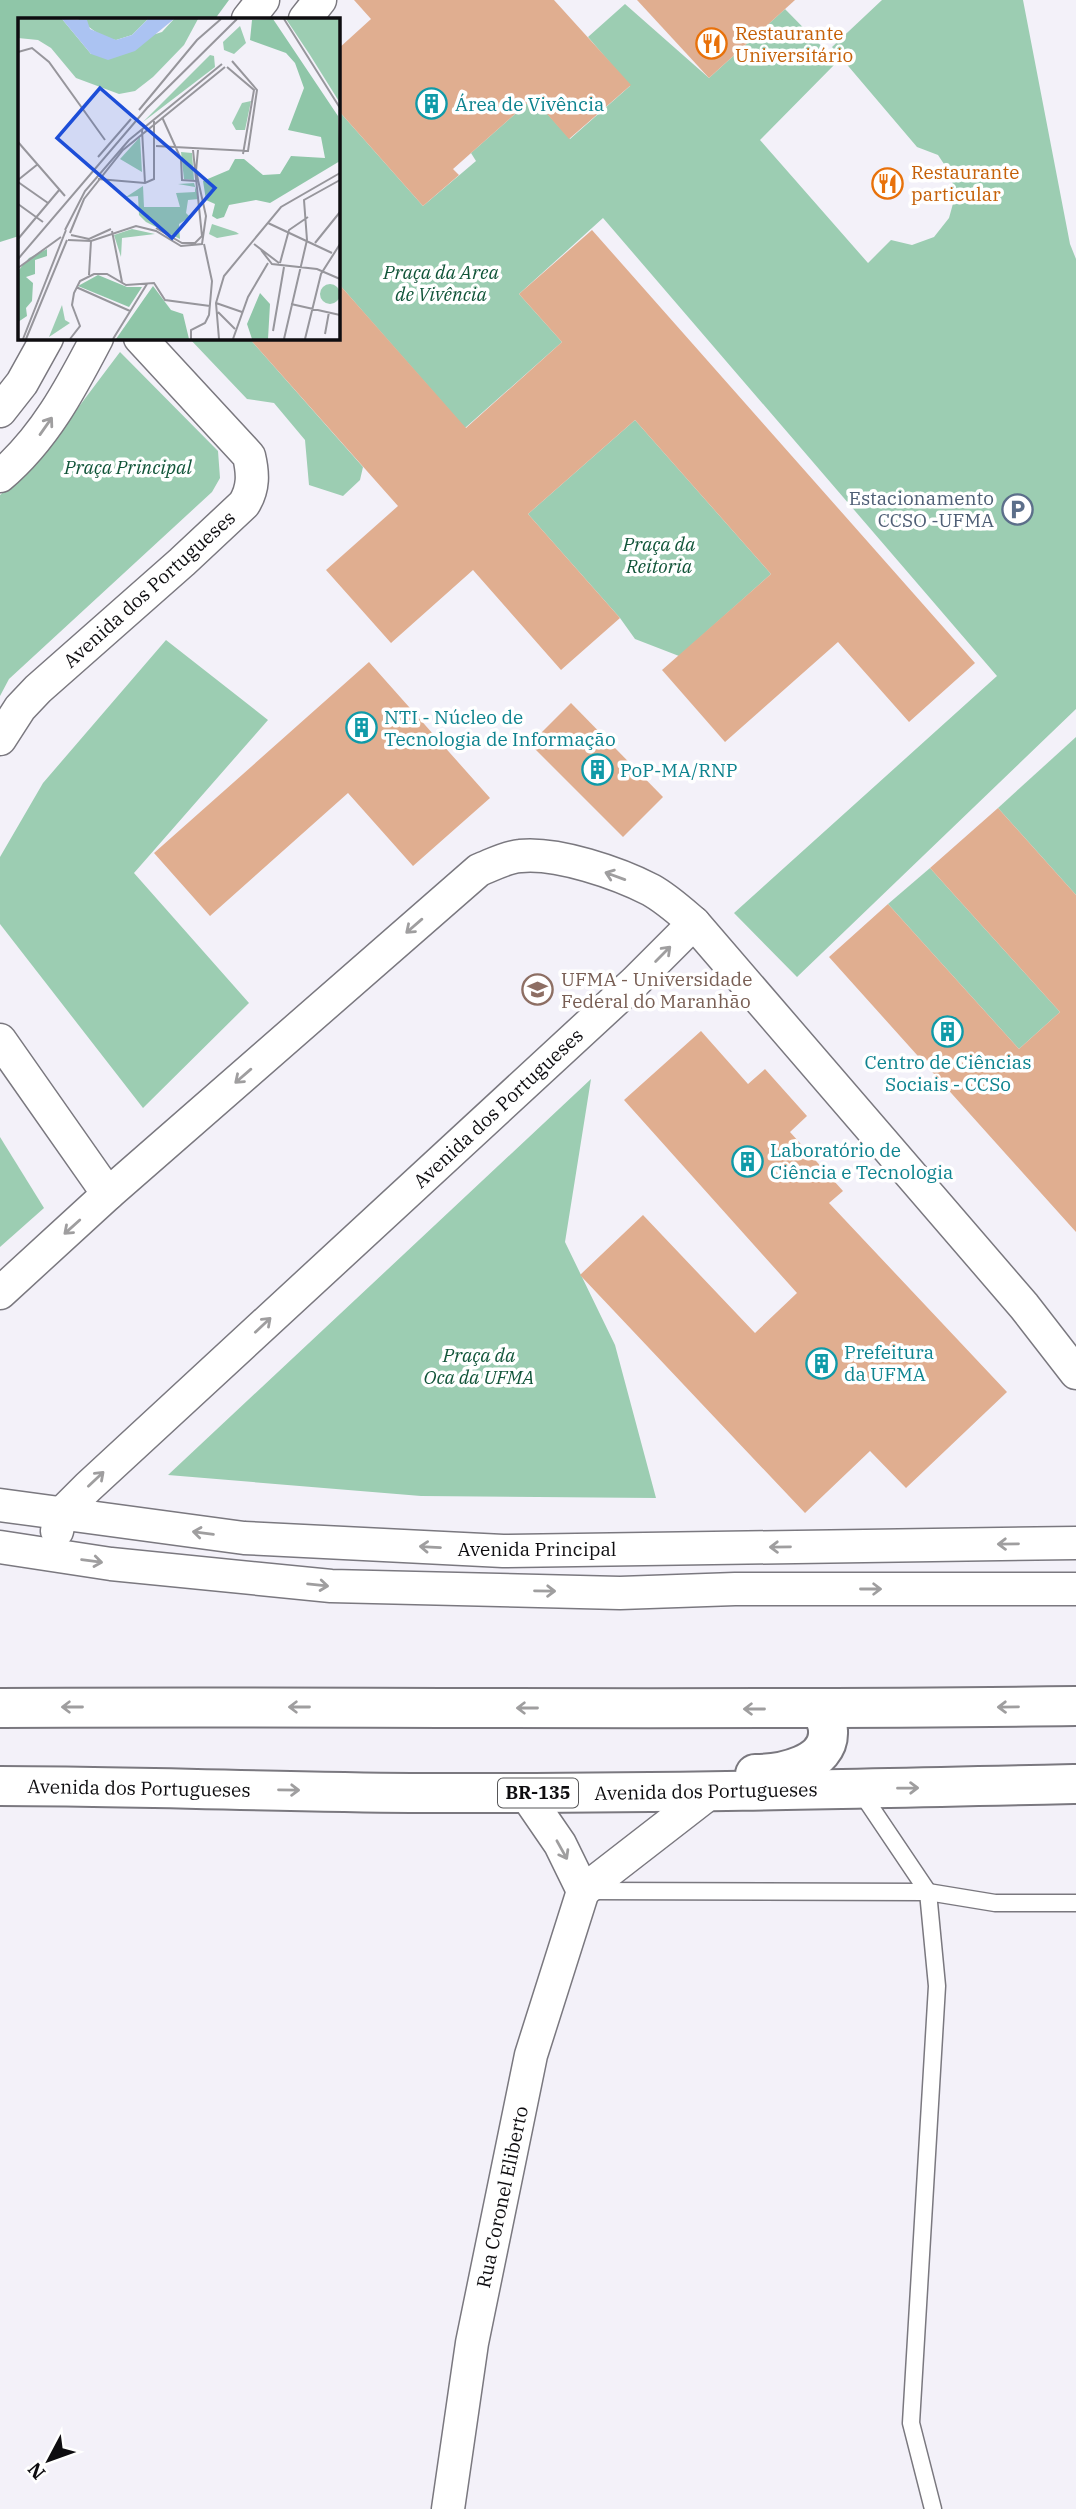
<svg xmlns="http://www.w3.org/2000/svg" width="1076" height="2509" font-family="'IBM Plex Serif',serif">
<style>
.green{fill:#9ccdb2}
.forest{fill:#8fc6a8}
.building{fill:#e0ae90}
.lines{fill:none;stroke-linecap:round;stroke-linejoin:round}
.lane-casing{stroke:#7a787f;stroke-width:19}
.street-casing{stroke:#7a787f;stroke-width:35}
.highway-casing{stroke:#7a787f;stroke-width:42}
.lane{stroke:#fff;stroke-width:16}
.street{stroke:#fff;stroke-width:32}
.highway{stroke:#fff;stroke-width:38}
.oneway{stroke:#9f9e9f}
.labels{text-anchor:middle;stroke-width:7;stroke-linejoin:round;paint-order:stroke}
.shield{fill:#fff;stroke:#565658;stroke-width:2}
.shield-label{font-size:18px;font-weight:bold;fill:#0e0d10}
.food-label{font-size:19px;fill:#c56008;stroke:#fff;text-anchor:start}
.culture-label{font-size:19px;fill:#0d838f;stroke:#fff;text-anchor:start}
.park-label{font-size:19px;font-style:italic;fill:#105438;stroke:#fff}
.service-label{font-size:19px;fill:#4e5e75;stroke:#fff;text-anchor:end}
.street-label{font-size:19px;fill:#0e0d10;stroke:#fff}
.education-label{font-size:19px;fill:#785e54;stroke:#fff;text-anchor:start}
.inset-road{fill:none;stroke:#97969c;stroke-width:2}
.view{fill:#1d4ed8;fill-opacity:0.15;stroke:#1d4ed8;stroke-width:3.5}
.inset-edge{fill:none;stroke:#0e0d10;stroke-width:3.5}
</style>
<rect width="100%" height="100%" fill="#f3f1f9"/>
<!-- green -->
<g class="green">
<path d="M882,0H1023L1070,244L1076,259V709L797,977L734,913L997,676L603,218L519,294L562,342L465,428L338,283V110L423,206L476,161L471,153L533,98L570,139L630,86L588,37L625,4L709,78L785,9L837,62L760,140L868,263L891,240L912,245L934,237L949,218L954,200L952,176L938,155L917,147L832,47Z"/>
<path d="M189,338H249L363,467L360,480L343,496L309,485L305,440L274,403L247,399Z"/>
<path d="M120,352L218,451L220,478L212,492L9,679L0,696V495L38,461Z"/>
<path d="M635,420L771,574L679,656L635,639L620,618L528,514Z"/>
<path d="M166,640L268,720L134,873L249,1003L143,1108L0,924V857L43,783Z"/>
<path d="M1076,737V895L998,808Z"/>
<path d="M930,868L1060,1012L1019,1049L888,904Z"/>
<path d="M591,1079L565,1242L615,1345L656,1498L421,1496L168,1475Z"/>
<path d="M0,1137L44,1208L0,1247Z"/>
</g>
<!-- forest -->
<path class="forest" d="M0,0H229L215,19H19V236L0,242Z"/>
<!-- building -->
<g class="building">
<path d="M354,0H554L631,85L569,139L533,98L453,169L459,175L423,206L338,110V49L371,19Z"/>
<path d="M637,0H795L709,78Z"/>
<path d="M592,230L975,663L909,722L838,642L725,742L662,670L771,574L635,420L528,514L620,618L561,670L473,570L391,643L326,570L398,506L249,338H338V283L466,428L562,342L519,294Z"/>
<path d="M369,662L490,798L413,866L348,793L210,916L154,853Z"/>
<path d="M571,703L663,797L623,837L530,744Z"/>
<path d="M998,808L1076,895V1232L829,957L888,904L1019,1049L1060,1012L930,868Z"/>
<path d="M701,1031L748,1084L765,1069L807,1116L790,1132L843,1191L829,1203L1007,1392L906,1488L870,1451L805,1513L580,1275L643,1215L755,1333L797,1293L624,1100Z"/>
</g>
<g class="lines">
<defs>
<g id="lane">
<path d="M860,1791L928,1892L937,1986L911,2423L933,2509"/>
<path d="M589,1891L928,1892L995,1903H1076"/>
</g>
<g id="street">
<path d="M248,19L263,0"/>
<path d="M305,19L320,0"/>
<path d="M0,411L22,383L47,338"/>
<path d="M0,476C44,439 71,388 97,338"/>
<path d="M0,739L20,708L38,689L182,562L244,504C254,488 253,473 249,456L140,338"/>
<path d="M0,1040L108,1194"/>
<path d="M0,1293L108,1194L479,870C492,865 506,857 520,856C557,852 618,873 651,890C667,899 680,911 694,923L1024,1306L1076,1373"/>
<path d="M0,1505L244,1538L503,1551L1076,1543"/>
<path d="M57,1531L61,1514L88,1487L635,982L694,923"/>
<path d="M0,1547L111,1564L331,1586L620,1593L735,1589H1076"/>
<path d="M525,1793L560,1844L583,1891L712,1791"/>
<path d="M448,2509L472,2343L531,2055L583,1891"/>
</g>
<g id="highway">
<path d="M0,1708C359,1706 717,1711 1076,1706"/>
<path d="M755,1774C780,1774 830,1765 828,1731C828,1724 824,1716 822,1710"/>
<path d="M0,1786C137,1786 274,1792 411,1793C633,1794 854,1789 1076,1784"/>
</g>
</defs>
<!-- lane casing -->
<use href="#lane" class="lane-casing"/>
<!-- street casing -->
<use href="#street" class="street-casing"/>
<!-- highway casing -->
<use href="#highway" class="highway-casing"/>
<!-- lane -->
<use href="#lane" class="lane"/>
<!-- street -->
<use href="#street" class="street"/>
<!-- highway -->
<use href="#highway" class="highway"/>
</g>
<!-- one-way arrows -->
<defs><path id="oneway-shaft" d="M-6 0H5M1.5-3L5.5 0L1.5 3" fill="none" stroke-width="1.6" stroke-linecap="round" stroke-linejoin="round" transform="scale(1.75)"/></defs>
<g class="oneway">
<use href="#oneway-shaft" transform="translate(46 426) rotate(-55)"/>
<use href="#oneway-shaft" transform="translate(615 876) rotate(-160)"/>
<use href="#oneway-shaft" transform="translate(414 926) rotate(139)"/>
<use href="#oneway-shaft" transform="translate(663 954) rotate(-45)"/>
<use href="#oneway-shaft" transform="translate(243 1076) rotate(139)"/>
<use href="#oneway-shaft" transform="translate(72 1227) rotate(138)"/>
<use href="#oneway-shaft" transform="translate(263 1325) rotate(-43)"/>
<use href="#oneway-shaft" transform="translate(96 1479) rotate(-43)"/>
<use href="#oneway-shaft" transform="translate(203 1533) rotate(-173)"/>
<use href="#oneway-shaft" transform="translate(1008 1544) rotate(179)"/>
<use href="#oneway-shaft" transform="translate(430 1547) rotate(-177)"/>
<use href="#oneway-shaft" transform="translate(780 1547) rotate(179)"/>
<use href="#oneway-shaft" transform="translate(92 1561) rotate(7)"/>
<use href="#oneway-shaft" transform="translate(318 1585) rotate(6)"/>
<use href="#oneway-shaft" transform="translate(871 1589)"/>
<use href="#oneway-shaft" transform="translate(545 1591) rotate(1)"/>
<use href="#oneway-shaft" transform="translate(72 1707) rotate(180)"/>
<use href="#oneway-shaft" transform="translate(299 1707) rotate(-180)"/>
<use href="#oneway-shaft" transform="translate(1008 1707) rotate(179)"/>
<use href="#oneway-shaft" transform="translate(527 1708) rotate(-180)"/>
<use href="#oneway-shaft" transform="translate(754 1709) rotate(-180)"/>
<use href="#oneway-shaft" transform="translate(908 1788) rotate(-1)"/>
<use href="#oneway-shaft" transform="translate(289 1790) rotate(1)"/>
<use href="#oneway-shaft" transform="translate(562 1850) rotate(61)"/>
</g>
<!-- icons -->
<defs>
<symbol id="restaurant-ring" viewBox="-11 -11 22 22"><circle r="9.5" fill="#fff" stroke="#e8710a" stroke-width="1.5"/><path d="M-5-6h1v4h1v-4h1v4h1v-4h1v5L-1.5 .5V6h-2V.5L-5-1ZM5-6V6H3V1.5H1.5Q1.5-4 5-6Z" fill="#e8710a"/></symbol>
<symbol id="building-ring" viewBox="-11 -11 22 22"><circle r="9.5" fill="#fff" stroke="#0f9aa8" stroke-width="1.5"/><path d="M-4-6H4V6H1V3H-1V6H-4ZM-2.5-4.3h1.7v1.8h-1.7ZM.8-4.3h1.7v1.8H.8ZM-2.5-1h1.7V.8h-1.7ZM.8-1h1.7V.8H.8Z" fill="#0f9aa8"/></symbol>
<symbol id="parking-ring" viewBox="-11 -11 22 22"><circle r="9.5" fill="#fff" stroke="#5c6f8a" stroke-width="1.5"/><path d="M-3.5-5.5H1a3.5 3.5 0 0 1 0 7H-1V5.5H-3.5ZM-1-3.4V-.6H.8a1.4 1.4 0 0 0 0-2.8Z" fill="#5c6f8a"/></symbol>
<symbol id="university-ring" viewBox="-11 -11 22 22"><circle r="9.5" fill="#fff" stroke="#8d6e63" stroke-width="1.5"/><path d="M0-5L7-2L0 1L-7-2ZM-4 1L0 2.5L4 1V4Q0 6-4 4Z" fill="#8d6e63"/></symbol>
</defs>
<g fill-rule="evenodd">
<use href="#restaurant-ring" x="694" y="26" width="35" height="35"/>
<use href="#building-ring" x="414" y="86" width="35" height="35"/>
<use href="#restaurant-ring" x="870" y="166" width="35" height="35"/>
<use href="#parking-ring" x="1000" y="492" width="35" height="35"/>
<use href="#building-ring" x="344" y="710" width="35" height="35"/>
<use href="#building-ring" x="580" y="752" width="35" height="35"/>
<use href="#university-ring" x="520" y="972" width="35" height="35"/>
<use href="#building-ring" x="930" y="1014" width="35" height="35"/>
<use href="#building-ring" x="730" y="1144" width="35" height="35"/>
<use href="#building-ring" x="804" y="1346" width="35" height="35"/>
</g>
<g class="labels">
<!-- shield labels -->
<rect class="shield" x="498" y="1778.5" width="80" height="29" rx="5"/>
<g class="shield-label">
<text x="538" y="1799">BR-135</text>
</g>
<!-- food labels -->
<g class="food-label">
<text x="735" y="40">Restaurante<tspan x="735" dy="22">Universitário</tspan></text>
<text x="911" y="179">Restaurante<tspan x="911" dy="22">particular</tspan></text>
</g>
<!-- culture labels -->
<g class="culture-label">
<text x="455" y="111">Área de Vivência</text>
<text x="384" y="724">NTI - Núcleo de<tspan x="384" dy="22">Tecnologia de Informação</tspan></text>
<text x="620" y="777">PoP-MA/RNP</text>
<text x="948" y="1069" text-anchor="middle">Centro de Ciências<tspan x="948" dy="22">Sociais - CCSo</tspan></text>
<text x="770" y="1157">Laboratório de<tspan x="770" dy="22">Ciência e Tecnologia</tspan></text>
<text x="844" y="1359">Prefeitura<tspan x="844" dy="22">da UFMA</tspan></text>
</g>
<!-- park labels -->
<g class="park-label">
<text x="441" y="279">Praça da Area<tspan x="441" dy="22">de Vivência</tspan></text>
<text x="128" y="474">Praça Principal</text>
<text x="659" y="551">Praça da<tspan x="659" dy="22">Reitoria</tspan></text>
<text x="479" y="1362">Praça da<tspan x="479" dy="22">Oca da UFMA</tspan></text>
</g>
<!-- service labels -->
<g class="service-label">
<text x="994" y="505">Estacionamento<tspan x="994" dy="22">CCSO -UFMA</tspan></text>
</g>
<!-- street labels -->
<g class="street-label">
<text transform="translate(149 589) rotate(-42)" y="7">Avenida dos Portugueses</text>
<text transform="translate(498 1108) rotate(-43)" y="7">Avenida dos Portugueses</text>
<text x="537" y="1556">Avenida Principal</text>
<text transform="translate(139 1788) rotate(1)" y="7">Avenida dos Portugueses</text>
<text transform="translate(706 1791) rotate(-1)" y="7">Avenida dos Portugueses</text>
<text transform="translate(502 2197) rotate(-78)" y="7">Rua Coronel Eliberto</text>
</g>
<!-- education labels -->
<g class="education-label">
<text x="561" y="986">UFMA - Universidade<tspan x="561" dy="22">Federal do Maranhão</tspan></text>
</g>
</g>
<!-- overview -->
<g transform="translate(18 18)">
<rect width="322" height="322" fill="#f3f1f9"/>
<path d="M0,1H44L73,36L144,14L156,1H180L166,27L135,59L117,73L101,76L58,60L33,30L20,22L0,20ZM60,1H130L114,17L98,22L86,20ZM268,1H322V85L292,37ZM222,8L228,25L216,36L206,32L205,24ZM192,37L196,38L197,49L125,104ZM233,83L227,112H218L214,105L224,85ZM122,119L124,154L102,141ZM163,134L174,135L176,162L166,161ZM176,165L181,181L170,182L168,195L172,199L161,206L162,221L128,204L121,197L120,178L108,179L125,168L126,189H162L158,175L177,174V169L160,166ZM194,206L218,214L221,216L199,220L191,216ZM114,211L137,216L104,220L103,239L96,217ZM302 276a10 10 0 1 1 20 0a10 10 0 1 1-20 0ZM44,287L47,302L52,305L31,319Z" fill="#9ccdb2"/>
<path d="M255,1L320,98L322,143L252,185L238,182L211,187L206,199L199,201L194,198L197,186L188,182L185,163L211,152L217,141H226L245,157L262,156L273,138L307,140L303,119L270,112L286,70L277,45L268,35L232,22L234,2ZM29,231V238L17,242V256L8,259L15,265L14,283L8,290L9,298L0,304V253L11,240ZM80,257L109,269H124L111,289L60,268ZM135,268L153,292L165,296L171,321H98ZM242,275L252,286L250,321H234L229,306Z" fill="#8fc6a8"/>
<path d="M44,1L69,2L72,11L98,22L114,17L130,1H156L117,33L90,42L73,36Z" fill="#abc3f2"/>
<path class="inset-road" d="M266,1L322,90M0,34L14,30L31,44L87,122M209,49L236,72L225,136M121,92L179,22L203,1M144,99L163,141L164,162L178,163M124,112L127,165M0,124L47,178M138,128L230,133L239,72L214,43M80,139L113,101M80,161L127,165L136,161V103M0,162L20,146M0,164L30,185M0,186L25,204M250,205L314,235M138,210L164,225H177L184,218L175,132M47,212L67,173L111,122L204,46M94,213L104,264M52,215L66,181L105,132L207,49M53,217L71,221L93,211M0,221L42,171M50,222L73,223L118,208L138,213L163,228L184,226L188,198L178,153L180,132M297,225L322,194M236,226L261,245M243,232L254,246L299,251L322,261M0,241L129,90L219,1M262,245L271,212L290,199M0,250L43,219M71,257L73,223M58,269L112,293M198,285L224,294M273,286L322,297M200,294L217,311M255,313L266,249M307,316L311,294M5,321L48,212M8,321L49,222M52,321L62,308L54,287L56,275L62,263L76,256H89L108,267L136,265L147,282L192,288M95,321L129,266M173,321V312L187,305L191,297L194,263L186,226M201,321L198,285L206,258L263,189L322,155M215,321L230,279L250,245M266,321L289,222L286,182L322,162M287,321L303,256L322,226"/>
<path class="view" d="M82,70L197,170L154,220L39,120Z"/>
<rect width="322" height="322" class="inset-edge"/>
</g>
<!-- north arrow -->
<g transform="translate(49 2460) rotate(229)" stroke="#ffffff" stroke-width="5" paint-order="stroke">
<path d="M0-5L12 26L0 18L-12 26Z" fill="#0e0d10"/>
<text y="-10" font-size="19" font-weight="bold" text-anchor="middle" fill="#0e0d10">N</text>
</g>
</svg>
